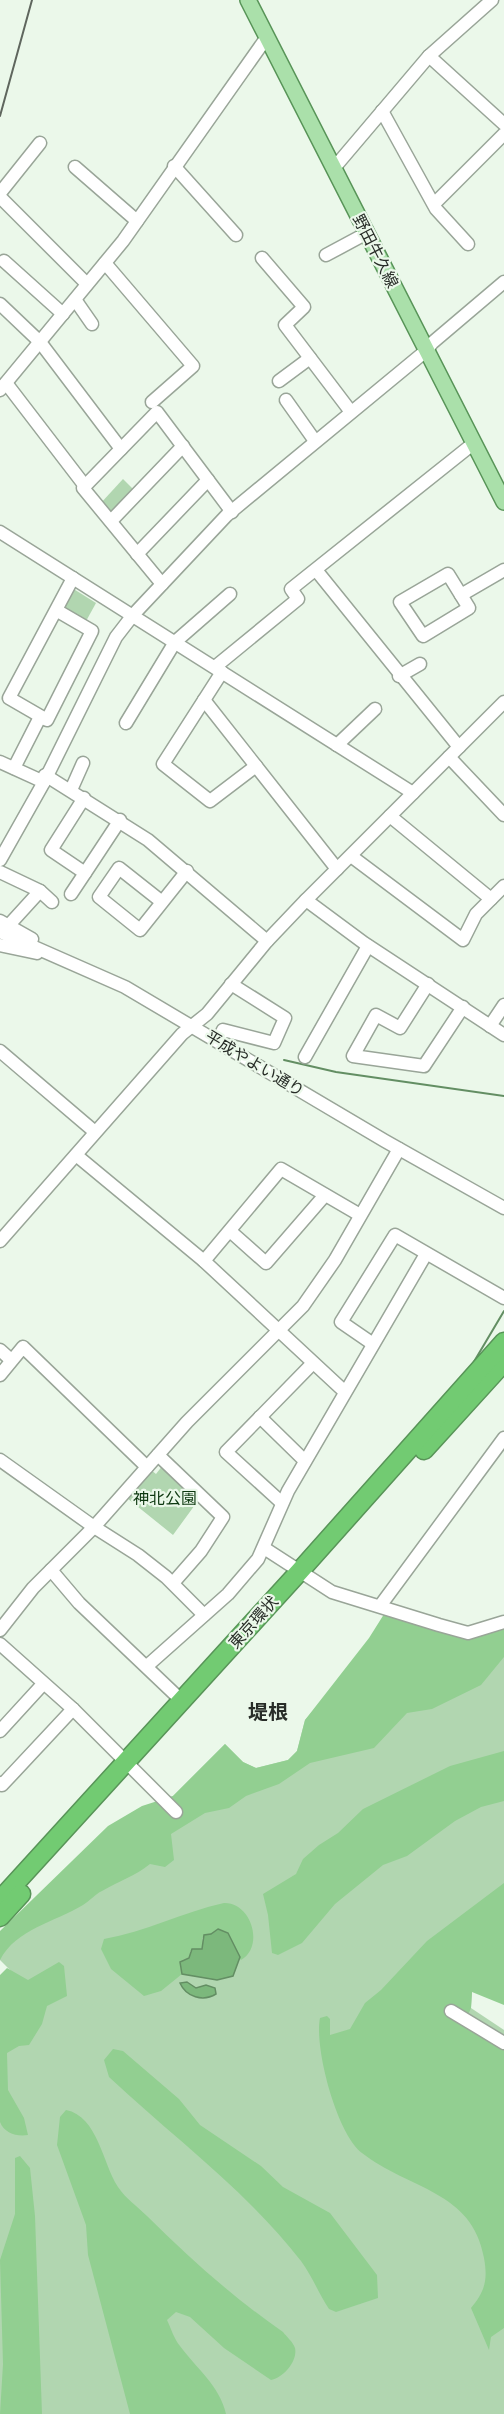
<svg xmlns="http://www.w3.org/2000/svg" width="504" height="2414" font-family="Jost,'Noto Sans JP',sans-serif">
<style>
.green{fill:#b1d6b0}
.forest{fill:#92cf91}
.water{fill:#7cb87c;stroke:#638e63;stroke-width:1.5}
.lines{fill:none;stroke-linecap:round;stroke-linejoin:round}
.stream{stroke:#638e63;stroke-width:2}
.minor-casing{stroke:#99a598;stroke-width:15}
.major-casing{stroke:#589458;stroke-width:18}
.highway-casing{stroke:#589458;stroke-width:21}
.minor{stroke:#fff;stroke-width:12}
.major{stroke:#aae0aa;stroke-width:15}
.highway{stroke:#72cb72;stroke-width:18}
.rail{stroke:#5f665e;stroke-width:2}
.labels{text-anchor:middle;stroke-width:4.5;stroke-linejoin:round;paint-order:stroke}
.street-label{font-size:16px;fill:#282d28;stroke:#ebf8ea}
.park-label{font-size:16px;fill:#0d3810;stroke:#ebf8ea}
.quarter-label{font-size:20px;font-weight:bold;fill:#282d28;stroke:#ebf8ea}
</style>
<rect width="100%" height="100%" fill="#ebf8ea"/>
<!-- green -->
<g class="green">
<path d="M123,479L135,491L112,514L100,504Z"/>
<path d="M72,588L96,603L85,623L63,607Z"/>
<path d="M163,1465L200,1498L173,1535L127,1498L151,1470L156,1474Z"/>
<path d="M504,1620V1957L472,1992L471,2008L504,2030V2414H0V2035L24,1984L0,1960V1932L139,1810L173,1796L225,1744L243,1762L256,1768L288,1760L297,1751L305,1720L388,1625L425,1636Z"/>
</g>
<!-- forest -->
<g class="forest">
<path d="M386,1611L455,1634L504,1620V1657L481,1685L432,1709L407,1713L374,1748L310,1763L279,1784L246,1796L229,1808L205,1813L171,1834L174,1860L165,1867L150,1864C135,1876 119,1881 102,1891C95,1894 90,1901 83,1905C55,1922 16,1929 0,1960V1931L108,1826L142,1806L173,1796L225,1744L243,1762L256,1768L288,1760L297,1751L305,1720L369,1638Z"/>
<path d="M504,1751V1801L481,1807L455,1821L407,1856L383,1865L335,1904L302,1943L278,1955L272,1953L268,1915L263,1894L296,1874L303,1859L319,1845L338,1833L363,1809L450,1766Z"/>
<path d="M504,1883V2005L472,1992L471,2008L465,2022L504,2046V2328L491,2337L489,2350L471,2308C485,2291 488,2280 484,2258C472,2190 409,2190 362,2153C337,2134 314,2048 320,2018L327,2016L330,2019V2035L350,2029L365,2003L381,1990L427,1941Z"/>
<path d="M224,1903C251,1902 265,1946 241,1960L215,1932L202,1938L204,1946L202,1949L190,1951V1957L182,1960L180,1964L182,1974L161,1991L144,1996L111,1969L101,1949L104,1939C145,1932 183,1912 224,1903Z"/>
<path d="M59,1962L64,1966L67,1996L47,2006L42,2024L29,2045L19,2046L7,2053L8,2090L24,2118L28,2135C17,2137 4,2133 0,2122V1975L7,1968L28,1980Z"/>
<path d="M113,2049L123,2051L179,2099L200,2125L261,2166L283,2187L330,2213L377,2275L378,2298L336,2312L329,2309C319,2294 312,2276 301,2261C246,2190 174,2138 109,2077L104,2060Z"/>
<path d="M66,2110C98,2116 103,2165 118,2187C126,2199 137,2206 147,2216C189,2258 234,2298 283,2332C287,2337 293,2342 295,2348C298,2361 283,2378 271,2380L224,2348L190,2317L176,2312L167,2320C171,2328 174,2339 180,2346C196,2368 220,2386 226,2414H130L88,2255L86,2225L57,2145L60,2117Z"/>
<path d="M20,2156L30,2168L35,2216L42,2414H0L3,2364L0,2260L15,2214V2158Z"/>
</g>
<!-- water -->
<g class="water">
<path d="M218,1929L228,1933L240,1957L233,1976L217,1980L182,1974L180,1962L189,1958L192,1949H202L204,1935L211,1934Z"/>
<path d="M187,1982L196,1988L206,1985L215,1988L216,1994C203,2002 186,1997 180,1983Z"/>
</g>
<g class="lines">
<!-- stream -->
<g class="stream">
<path d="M284,1060L336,1072L504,1096"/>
<path d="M472,1365L504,1311"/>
</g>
<defs>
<g id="minor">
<path d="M429,56L504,124"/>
<path d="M382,111L436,209L468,244"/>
<path d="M174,166L236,235"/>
<path d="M75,167L137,221"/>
<path d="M334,168L429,56L492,0"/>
<path d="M0,193L40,143"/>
<path d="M0,197L87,284"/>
<path d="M434,204L504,134"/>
<path d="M326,255L367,233"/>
<path d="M262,258L304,307L285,325L351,412"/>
<path d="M4,261L63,314"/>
<path d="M105,263L193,366L152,402"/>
<path d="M76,301L92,324"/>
<path d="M0,304L40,342L121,449"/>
<path d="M279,381L310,358"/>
<path d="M6,383L85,486"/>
<path d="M0,390L123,241L267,37"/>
<path d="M286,400L315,441"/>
<path d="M111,521L183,446"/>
<path d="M0,532L413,793"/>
<path d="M137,554L208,480"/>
<path d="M316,570L459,747"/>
<path d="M448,574L469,608L423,636L400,602Z"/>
<path d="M162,584L83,488L157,412L232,512"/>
<path d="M461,595L504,570"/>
<path d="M56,610L92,631L47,720L9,698L73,578"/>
<path d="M215,667L298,599L291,589L474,443"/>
<path d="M222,672L163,764L210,801L256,766"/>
<path d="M399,676L420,664"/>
<path d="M204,700L337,869"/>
<path d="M126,723L175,642L230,594"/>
<path d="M337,745L375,709"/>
<path d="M449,757L504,815"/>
<path d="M0,762L44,782"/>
<path d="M14,768L40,717"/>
<path d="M45,775L148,840L267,941"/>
<path d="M71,790L83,763"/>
<path d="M84,798L51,850L85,873L120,820"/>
<path d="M390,816L491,899"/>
<path d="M351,856L463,940L476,914L504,886"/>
<path d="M0,860L44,782L116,637L133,615L227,515L427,350L432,343L504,282"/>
<path d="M0,872L40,891L52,902"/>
<path d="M71,894L85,873"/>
<path d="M306,900L364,943L504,1035"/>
<path d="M162,902L119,868L99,897L140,930L187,871"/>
<path d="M0,921L32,939"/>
<path d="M9,925L40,891"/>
<path d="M0,932L125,987L385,1141L504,1208"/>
<path d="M0,945L37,953"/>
<path d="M428,984L400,1028L376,1015L353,1056L424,1066L463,1007"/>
<path d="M490,1026L504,1005"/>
<path d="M218,1041L223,1030L274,1043L285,1018L231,984"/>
<path d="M0,1051L95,1132"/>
<path d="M305,1057L368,946"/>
<path d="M76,1155L204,1261L345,1392"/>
<path d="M230,1231L266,1263L325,1195"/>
<path d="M0,1241L182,1034L207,1014L267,941L306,900L504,702"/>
<path d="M204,1261L281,1169L360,1215"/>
<path d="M373,1344L341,1322L395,1235L504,1298"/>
<path d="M0,1350L11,1360"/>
<path d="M0,1375L23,1347L147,1467"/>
<path d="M260,1417L305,1461"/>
<path d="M158,1455L223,1517L201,1551L173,1583"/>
<path d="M0,1460L94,1527L138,1555L166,1577L204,1615"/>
<path d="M282,1503L226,1452L313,1363"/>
<path d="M264,1548L332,1592L439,1625L468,1633L504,1622"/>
<path d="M51,1570L79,1603L182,1701"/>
<path d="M380,1606L504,1438"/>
<path d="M0,1630L33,1588L94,1527L187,1422L303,1306L335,1260L399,1149"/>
<path d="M0,1644L73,1709L176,1812"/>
<path d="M147,1666L228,1594L258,1559L288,1491L426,1254"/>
<path d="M0,1731L43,1684"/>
<path d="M0,1783L2,1785L73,1709"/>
<path d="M451,2011L504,2043"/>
</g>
<path id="major" d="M248,0L504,502"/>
<g id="highway">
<path d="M424,1450L504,1362"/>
<path d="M0,1900L299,1572L504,1342"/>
<path d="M0,1917L21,1894"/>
</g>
</defs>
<!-- minor casing -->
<use href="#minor" class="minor-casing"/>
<!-- major casing -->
<use href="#major" class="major-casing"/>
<!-- highway casing -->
<use href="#highway" class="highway-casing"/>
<!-- minor -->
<use href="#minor" class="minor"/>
<!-- major -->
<use href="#major" class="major"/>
<!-- highway -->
<use href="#highway" class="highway"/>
<!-- rail -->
<path class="rail" d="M0,116L32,0"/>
</g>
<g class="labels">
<!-- street labels -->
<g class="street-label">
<text transform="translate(376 251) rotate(63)" y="6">野田牛久線</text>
<text transform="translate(255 1063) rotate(31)" y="6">平成やよい通り</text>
<text transform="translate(253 1622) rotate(-48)" y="6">東京環状</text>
</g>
<!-- park labels -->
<g class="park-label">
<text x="165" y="1504">神北公園</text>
</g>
<!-- quarter labels -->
<g class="quarter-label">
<text x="268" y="1719">堤根</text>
</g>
</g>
</svg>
